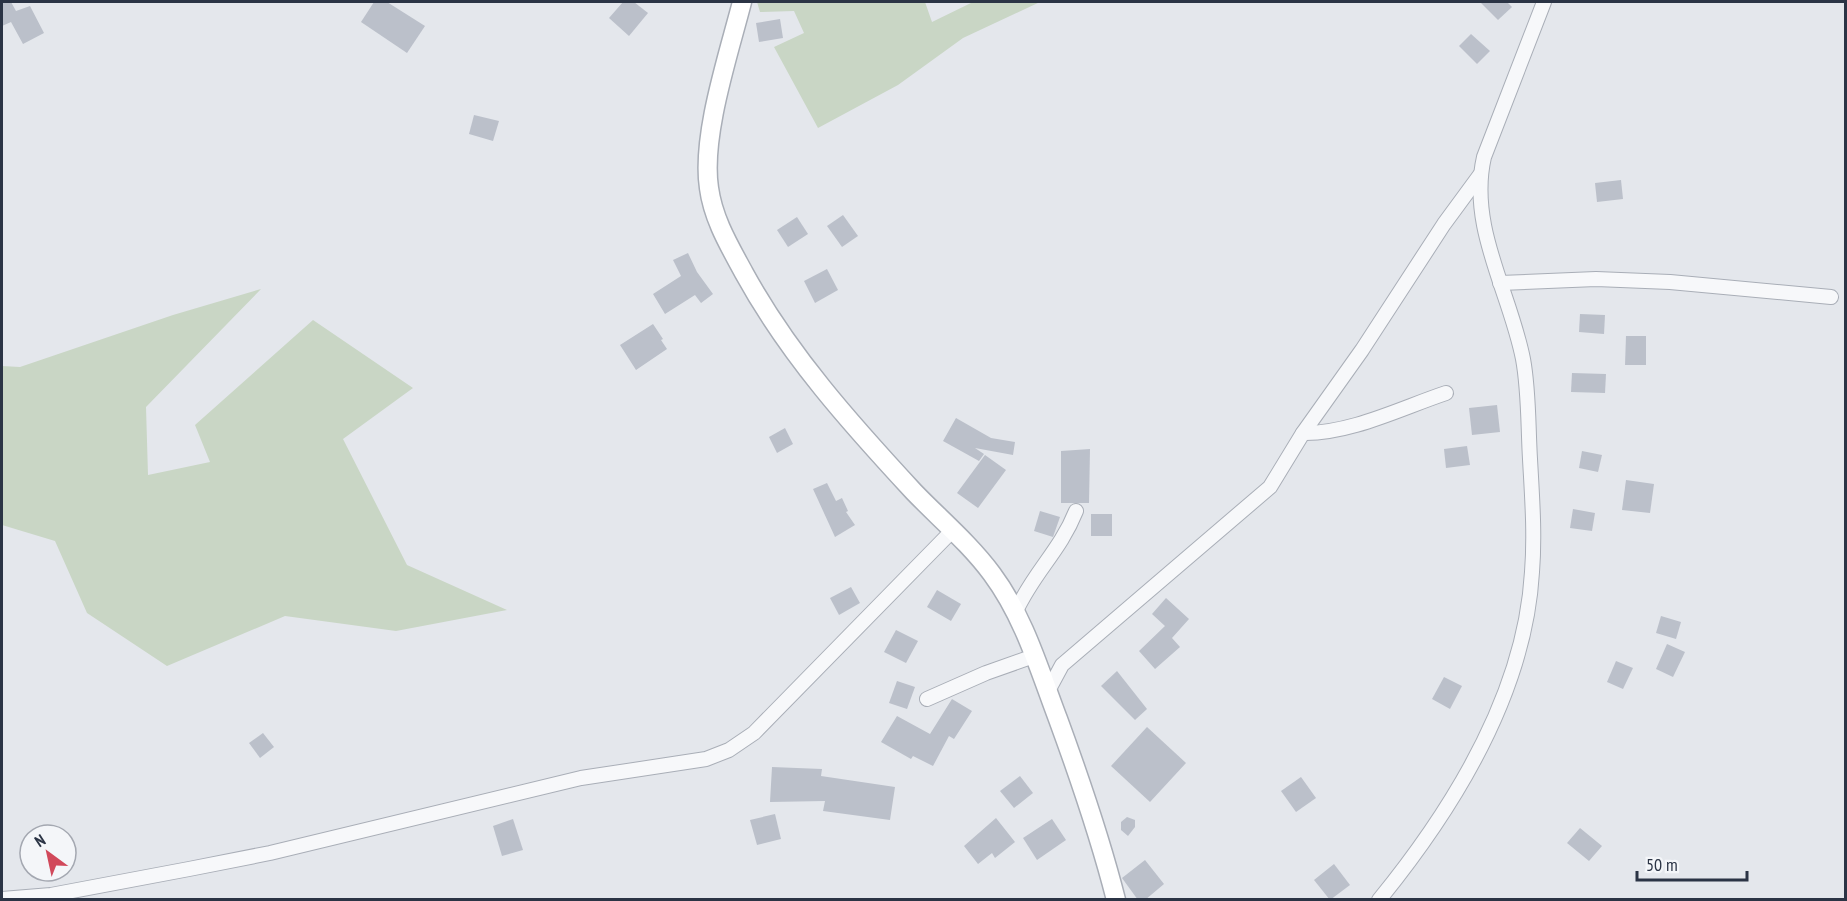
<svg xmlns="http://www.w3.org/2000/svg" width="1847" height="901" font-family="'PT Sans Narrow',sans-serif">
<style>
.green{fill:#c9d6c5}
.building{fill:#bbc0ca}
.lines{fill:none;stroke-linecap:round;stroke-linejoin:round}
.street-casing{stroke:#a9aeb7;stroke-width:16}
.secondary-casing{stroke:#a9aeb7;stroke-width:21}
.street{stroke:#f7f8fa;stroke-width:14}
.secondary{stroke:#fff;stroke-width:18}
</style>
<rect width="100%" height="100%" fill="#e4e7ec"/>
<!-- green -->
<g class="green">
<path d="M757,2H925L932,22L973,2H1040L963,38L898,85L818,128L774,47L804,33L794,11L760,12Z"/>
<path d="M261,289L146,407L148,475L210,462L195,425L313,320L413,388L343,439L407,565L507,610L396,631L285,616L167,666L87,613L55,541L2,525V366L20,367L173,315Z"/>
</g>
<!-- building -->
<g class="building">
<path d="M2,2H11L16,11L30,6L44,33L23,44L11,22L2,26Z"/>
<path d="M374,2H387L425,26L407,53L361,22Z"/>
<path d="M623,2H634L648,13L629,36L609,18Z"/>
<path d="M1480,2H1507L1512,7L1498,20Z"/>
<path d="M780,19L783,38L759,42L756,23Z"/>
<path d="M1471,34L1490,51L1477,64L1459,46Z"/>
<path d="M474,115L499,121L493,141L469,134Z"/>
<path d="M1621,180L1623,199L1597,202L1595,183Z"/>
<path d="M843,215L858,236L842,247L827,226Z"/>
<path d="M797,217L808,234L788,247L777,230Z"/>
<path d="M688,253L697,272L713,294L701,303L695,295L665,314L653,294L681,276L673,260Z"/>
<path d="M827,269L838,290L815,303L804,281Z"/>
<path d="M1580,314L1605,315L1604,334L1579,332Z"/>
<path d="M653,324L663,339L661,340L667,349L636,370L620,345Z"/>
<path d="M1626,336H1646V365H1625Z"/>
<path d="M1572,373L1606,374L1605,393L1571,392Z"/>
<path d="M1497,405L1500,432L1472,435L1469,408Z"/>
<path d="M956,418L991,438L1015,442L1013,455L975,448L984,454L979,461L943,441Z"/>
<path d="M785,428L793,444L777,453L769,437Z"/>
<path d="M1467,446L1470,465L1446,468L1444,449Z"/>
<path d="M1090,449L1089,503H1061V451Z"/>
<path d="M1582,451L1602,455L1598,472L1579,468Z"/>
<path d="M985,455L1006,470L978,508L957,493Z"/>
<path d="M1626,480L1654,484L1650,513L1622,510Z"/>
<path d="M827,483L836,501L842,498L848,511L846,512L855,525L835,537L813,489Z"/>
<path d="M1573,509L1595,513L1592,531L1570,528Z"/>
<path d="M1040,511L1060,517L1053,537L1034,531Z"/>
<rect x="1091" y="514" width="21" height="22"/>
<path d="M851,587L860,603L839,615L830,598Z"/>
<path d="M937,590L961,604L951,621L927,607Z"/>
<path d="M1166,598L1189,619L1172,638L1180,647L1155,669L1139,651L1165,626L1152,614Z"/>
<path d="M1661,616L1681,622L1676,639L1656,633Z"/>
<path d="M896,630L918,641L906,663L884,652Z"/>
<path d="M1667,644L1685,652L1673,677L1656,669Z"/>
<path d="M1616,661L1633,668L1623,689L1607,682Z"/>
<path d="M1117,671L1147,709L1135,720L1101,686Z"/>
<path d="M1444,677L1462,686L1450,709L1432,699Z"/>
<path d="M897,681L915,687L907,709L889,703Z"/>
<path d="M952,699L972,711L954,739L949,736L933,766L913,756L911,759L881,742L897,716L930,734Z"/>
<path d="M1147,727L1186,763L1150,802L1111,766Z"/>
<path d="M263,733L274,747L260,758L249,743Z"/>
<path d="M772,767L822,769L821,776L895,787L890,820L823,811L825,801L770,802Z"/>
<path d="M1020,776L1033,793L1014,808L1000,791Z"/>
<path d="M1301,777L1316,798L1296,812L1281,791Z"/>
<path d="M775,814L781,839L757,845L750,820Z"/>
<path d="M1127,817L1135,820V827L1128,836L1121,830V822Z"/>
<path d="M996,818L1015,842L995,858L992,853L978,864L964,846Z"/>
<path d="M513,819L523,850L502,856L493,826Z"/>
<path d="M1052,819L1066,840L1037,860L1023,838Z"/>
<path d="M1580,828L1602,846L1589,861L1567,843Z"/>
<path d="M1145,860L1164,884L1145,900H1138L1122,878Z"/>
<path d="M1334,864L1350,885L1330,900L1314,880Z"/>
</g>
<g class="lines">
<defs>
<g id="street">
<path d="M1500,283L1596,279L1670,282L1831,297"/>
<path d="M1303,433C1350,434 1401,408 1446,393"/>
<path d="M1016,611C1034,572 1060,551 1076,511"/>
<path d="M1048,691L1062,665L1270,487L1303,433L1362,350L1444,224L1480,175"/>
<path d="M927,699L986,673L1034,656"/>
<path d="M2,899L51,895L189,869L270,853L581,778L706,759L729,750L754,733L952,531"/>
<path d="M1379,900C1454,808 1525,694 1532,572C1535,534 1532,496 1530,459C1528,426 1529,391 1523,359C1510,292 1468,227 1484,157L1544,2"/>
</g>
<path id="secondary" d="M742,2C729,53 701,136 709,188C713,219 730,247 744,273C789,355 851,424 914,492C940,519 970,544 992,574C1024,617 1039,669 1058,719C1080,779 1100,837 1116,900"/>
</defs>
<!-- street casing -->
<use href="#street" class="street-casing"/>
<!-- secondary casing -->
<use href="#secondary" class="secondary-casing"/>
<!-- street -->
<use href="#street" class="street"/>
<!-- secondary -->
<use href="#secondary" class="secondary"/>
</g>
<!-- border -->
<rect width="1847" height="901" fill="none" stroke="#2b3445" stroke-width="6"/>
<!-- north arrow -->
<g transform="translate(48 853) rotate(327)"><circle r="28" fill="#f4f6f9" stroke="#a4a8b1" stroke-width="1.5"/>
<path d="M0-4.5L10 22L0 15L-10 22Z" fill="#d1495b"/>
<text y="-9" font-size="16" font-weight="bold" text-anchor="middle" fill="#2b3445">N</text>
</g>
<!-- scale -->
<path d="M1637 871v9h110v-9" fill="none" stroke="#2b3445" stroke-width="3"/>
<text x="1646" y="871" font-size="18" fill="#2b3445" stroke="#f4f6f9" stroke-width="4.5" paint-order="stroke">50 m</text>
</svg>
